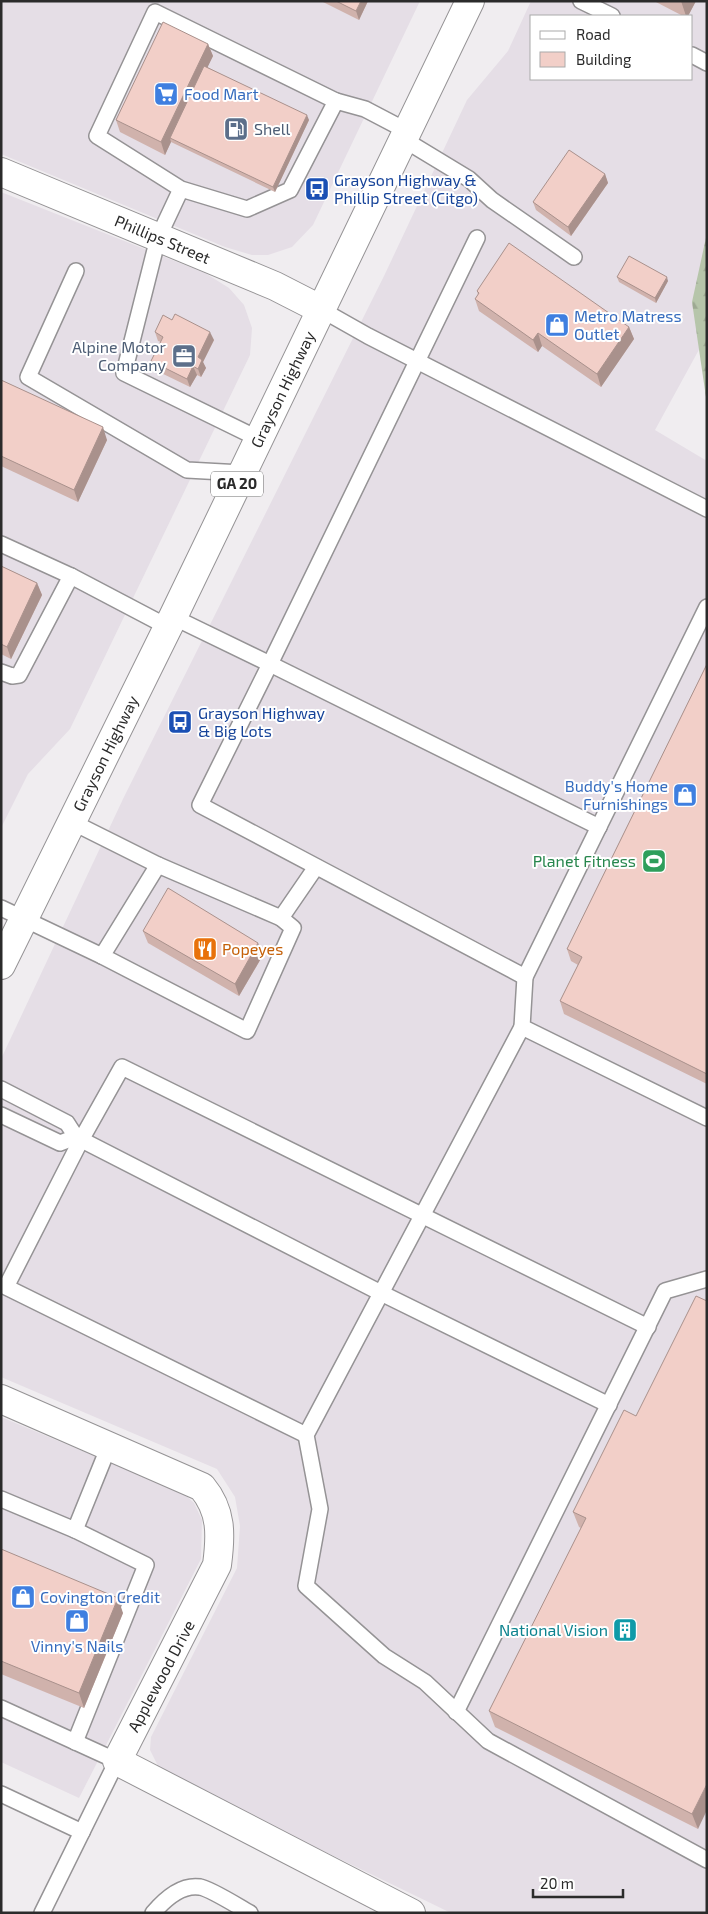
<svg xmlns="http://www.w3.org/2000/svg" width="708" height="1914" font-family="'Exo 2',sans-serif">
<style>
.built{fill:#e5dee6;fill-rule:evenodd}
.forest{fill:url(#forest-firs)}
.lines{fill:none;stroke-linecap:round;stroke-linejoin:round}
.lane-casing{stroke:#959395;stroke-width:18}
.street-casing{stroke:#959395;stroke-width:30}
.primary-casing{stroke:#959395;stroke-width:30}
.lane{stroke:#fff;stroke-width:15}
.street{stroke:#fff;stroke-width:28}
.primary{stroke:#fff;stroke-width:28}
.wall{fill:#d0b2ac}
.shaded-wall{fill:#a9918c}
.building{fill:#f2cfc8;stroke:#a9918c}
.labels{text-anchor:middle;stroke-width:4;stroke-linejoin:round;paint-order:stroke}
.shield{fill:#fff;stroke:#6b6b6b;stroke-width:1}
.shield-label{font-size:15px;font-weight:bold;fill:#2b2b2b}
.shop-label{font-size:16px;fill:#366cbe;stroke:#fff;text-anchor:start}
.service-label{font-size:16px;fill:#4e5e75;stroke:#fff;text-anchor:start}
.transit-label{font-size:16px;fill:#164399;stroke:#fff;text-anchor:start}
.street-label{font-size:16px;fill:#2b2b2b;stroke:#fff}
.leisure-label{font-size:16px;fill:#27864d;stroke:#fff;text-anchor:end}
.food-label{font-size:16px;fill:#c56008;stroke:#fff;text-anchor:start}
.culture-label{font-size:16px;fill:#0d838f;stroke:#fff;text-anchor:end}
</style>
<defs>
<pattern id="forest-firs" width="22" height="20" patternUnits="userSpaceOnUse" patternTransform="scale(1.25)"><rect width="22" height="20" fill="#b6c5aa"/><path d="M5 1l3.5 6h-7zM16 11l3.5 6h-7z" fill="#9da992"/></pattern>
</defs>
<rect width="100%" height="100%" fill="#f0edf0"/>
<!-- built -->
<g class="built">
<path d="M1,1H420L313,225L292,247L268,255H252L225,247L1,154Z"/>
<path d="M531,1H707V335L655,430L707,461V1913H451L171,1777L159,1768L150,1750L151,1737L237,1568L240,1526L235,1497L217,1469L1,1377V1059L123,799L384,276L467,100L508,51ZM532,16H692V79H532Z"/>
<path d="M1,192L205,273L229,288L244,305L252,328L250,355L70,729L28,774L1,828Z"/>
<path d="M1,1417L183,1493L194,1503L202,1520L201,1559L79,1798L1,1762Z"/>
</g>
<!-- forest -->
<path class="forest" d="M707,233V404L692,302Z"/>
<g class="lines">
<defs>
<g id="lane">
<path d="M581,1L612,16"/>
<path d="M692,55L707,63"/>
<path d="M336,101L365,109L407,131"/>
<path d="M403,139L469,179L492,200L574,257"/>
<path d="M181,189L97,136L155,12L336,101L290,190L247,209L181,189L158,238L124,373L259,439"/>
<path d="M477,238L270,664L599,827"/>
<path d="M76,271L28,377L187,470L242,473"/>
<path d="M322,310L368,336L707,509"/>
<path d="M1,544L71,576L168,627"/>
<path d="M173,617L270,664L200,805L525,977L707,607"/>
<path d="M1,672L12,676L19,675L71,576"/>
<path d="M70,821L158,865"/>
<path d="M158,865L281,918L293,928L247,1031L102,956Z"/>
<path d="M1,908L102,956"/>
<path d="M281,918L316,867"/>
<path d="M525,977L522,1027L707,1118"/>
<path d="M522,1027L306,1435L320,1509L306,1586L384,1656L425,1682L488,1741L707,1860"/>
<path d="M1,1089L67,1123L76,1137L381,1293L609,1405"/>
<path d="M1,1115L60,1143L76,1137"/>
<path d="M306,1435L6,1287L81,1140L122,1067L648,1327"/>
<path d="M1,1499L75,1530L109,1446"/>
<path d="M75,1530L146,1565L75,1742"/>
<path d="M1,1708L117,1761L42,1913"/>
<path d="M456,1712L665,1291L707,1279"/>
<path d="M1,1794L82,1832"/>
<path d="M153,1913C164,1900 181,1884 200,1887C211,1889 239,1907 250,1913"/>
</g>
<g id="street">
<path id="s1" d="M1,172L275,286L322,310"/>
<path d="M1,1399L202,1487C222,1511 221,1535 217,1565L117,1761L411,1913"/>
</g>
<g id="primary">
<path id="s2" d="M1,965L173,617L470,1"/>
</g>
</defs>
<!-- lane casing -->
<use href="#lane" class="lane-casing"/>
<!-- street casing -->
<use href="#street" class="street-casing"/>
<!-- primary casing -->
<use href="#primary" class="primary-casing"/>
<!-- lane -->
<use href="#lane" class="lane"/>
<!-- street -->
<use href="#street" class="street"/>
<!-- primary -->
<use href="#primary" class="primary"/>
</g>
<!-- wall -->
<g class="wall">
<path d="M321,1H368L359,20Z"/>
<path d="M654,1H696L688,16H683Z"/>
<path d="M208,44L213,56L207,67L309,120L275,192L171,142L165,155L120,132L116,120Z"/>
<path d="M605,174L608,183L571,236L536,210L533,202Z"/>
<path d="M617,277L668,281L656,303L619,282Z"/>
<path d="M477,291L629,327L634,339L601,387L542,346L538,352L479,311L475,299L478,295Z"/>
<path d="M172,320L214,340L203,362L206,368L201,377L197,375L190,387L155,370L151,361L161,342L158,341L155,332Z"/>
<path d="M1,380L107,440L78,502L1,466Z"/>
<path d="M1,566L37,583L42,595L11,659L1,654Z"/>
<path d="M707,664V1084L564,1014L560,1001L578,965L571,961L567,949Z"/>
<path d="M143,931L263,955L239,996L148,943Z"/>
<path d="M636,1416L698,1829L495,1727L489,1711L581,1528L579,1527L573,1512Z"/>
<path d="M1,1549L123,1613L84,1708L1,1674Z"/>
</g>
<!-- shaded-wall -->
<g class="shaded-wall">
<path d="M361,1H368L359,20L356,11Z"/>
<path d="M681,1H696L688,16H686Z"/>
<path d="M208,44L213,56L173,139L170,138L171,142L165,155L161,142Z"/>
<path d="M307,115L309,120L275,192L273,187Z"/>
<path d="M605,174L608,183L571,236L568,227Z"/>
<path d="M667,277L668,281L656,303L655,298Z"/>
<path d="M629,327L634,339L601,387L597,374Z"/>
<path d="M210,332L214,340L203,362L206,368L201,377L198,369V357Z"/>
<path d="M538,333L542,346L538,352L533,340Z"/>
<path d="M193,366L197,375L190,387L187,379Z"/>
<path d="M103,427L107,440L78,502L74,490Z"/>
<path d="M37,583L42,595L11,659L7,647Z"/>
<path d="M258,943L263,955L239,996L235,984Z"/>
<path d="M118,1598L123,1613L84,1708L79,1693Z"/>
<path d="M707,1784V1810L698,1829L692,1814Z"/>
</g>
<!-- building -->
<g class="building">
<path d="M336,1H361L356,11Z"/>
<path d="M163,22L208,44L161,142L116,120Z"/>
<path d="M204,66L307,115L273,187L170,138Z"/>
<path d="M569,150L605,174L568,227L533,202Z"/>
<path d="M509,243L629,327L597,374L538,333L533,340L475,299L479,293L477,291Z"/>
<path d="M629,256L667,277L655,298L617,277Z"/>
<path d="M175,314L210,332L198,357L202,360L198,369L193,366L187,379L151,361L163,337L155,332L163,315L172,320Z"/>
<path d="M1,380L103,427L74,490L1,456Z"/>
<path d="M1,566L37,583L7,647L1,644Z"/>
<path d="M707,664V1074L560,1001L582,957L567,949Z"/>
<path d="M168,888L258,943L235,984L143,931Z"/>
<path d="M696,1296L707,1301V1784L692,1814L489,1711L586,1518L573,1512L624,1410L636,1416Z"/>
<path d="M1,1549L118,1598L79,1693L1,1661Z"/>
</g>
<!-- icons -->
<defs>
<symbol id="supermarket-square" viewBox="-11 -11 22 22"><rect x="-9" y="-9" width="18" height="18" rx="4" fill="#3f7fe0" stroke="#fff"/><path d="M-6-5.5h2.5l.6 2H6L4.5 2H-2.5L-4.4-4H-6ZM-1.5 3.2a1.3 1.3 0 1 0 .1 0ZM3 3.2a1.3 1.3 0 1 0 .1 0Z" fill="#fff"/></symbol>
<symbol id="fuel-square" viewBox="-11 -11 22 22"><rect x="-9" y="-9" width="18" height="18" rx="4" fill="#5c6f8a" stroke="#fff"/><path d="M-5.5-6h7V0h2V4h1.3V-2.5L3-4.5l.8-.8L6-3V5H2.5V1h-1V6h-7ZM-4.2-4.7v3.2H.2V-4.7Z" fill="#fff"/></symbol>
<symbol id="bus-square" viewBox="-11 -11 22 22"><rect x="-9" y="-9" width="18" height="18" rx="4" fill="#1a4fb4" stroke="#fff"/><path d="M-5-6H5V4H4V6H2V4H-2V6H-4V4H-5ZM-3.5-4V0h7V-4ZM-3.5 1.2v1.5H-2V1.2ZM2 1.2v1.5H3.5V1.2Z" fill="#fff"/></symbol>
<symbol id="shop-square" viewBox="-11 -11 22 22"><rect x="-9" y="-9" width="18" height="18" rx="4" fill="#3f7fe0" stroke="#fff"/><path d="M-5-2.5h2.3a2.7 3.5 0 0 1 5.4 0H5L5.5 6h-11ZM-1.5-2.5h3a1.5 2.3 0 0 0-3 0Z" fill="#fff"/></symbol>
<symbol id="office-square" viewBox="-11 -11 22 22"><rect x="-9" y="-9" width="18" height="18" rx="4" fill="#5c6f8a" stroke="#fff"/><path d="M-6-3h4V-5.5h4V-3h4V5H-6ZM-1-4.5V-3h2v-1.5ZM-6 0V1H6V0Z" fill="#fff"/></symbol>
<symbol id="stadium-square" viewBox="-11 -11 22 22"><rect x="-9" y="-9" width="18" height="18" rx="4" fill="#2e9e5b" stroke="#fff"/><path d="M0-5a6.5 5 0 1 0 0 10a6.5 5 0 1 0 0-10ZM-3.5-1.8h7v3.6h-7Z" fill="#fff"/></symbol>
<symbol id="restaurant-square" viewBox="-11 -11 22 22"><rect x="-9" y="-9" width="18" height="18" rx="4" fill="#e8710a" stroke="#fff"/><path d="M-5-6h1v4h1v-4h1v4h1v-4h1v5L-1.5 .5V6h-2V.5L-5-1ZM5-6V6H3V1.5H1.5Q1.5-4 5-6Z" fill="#fff"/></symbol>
<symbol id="building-square" viewBox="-11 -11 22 22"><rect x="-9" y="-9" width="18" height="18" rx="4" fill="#0f9aa8" stroke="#fff"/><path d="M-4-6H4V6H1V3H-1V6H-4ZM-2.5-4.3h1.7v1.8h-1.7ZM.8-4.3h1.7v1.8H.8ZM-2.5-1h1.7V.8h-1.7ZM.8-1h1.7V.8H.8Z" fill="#fff"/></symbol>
</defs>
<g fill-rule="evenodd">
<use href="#supermarket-square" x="152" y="80" width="28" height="28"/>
<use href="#fuel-square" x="222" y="115" width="28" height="28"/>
<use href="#bus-square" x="303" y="175" width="28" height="28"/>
<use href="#shop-square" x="543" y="311" width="28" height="28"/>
<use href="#office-square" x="170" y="342" width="28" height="28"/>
<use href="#bus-square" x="166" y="708" width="28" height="28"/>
<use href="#shop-square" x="671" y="781" width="28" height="28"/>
<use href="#stadium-square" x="640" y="847" width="28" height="28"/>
<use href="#restaurant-square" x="191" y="935" width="28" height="28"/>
<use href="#shop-square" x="9" y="1583" width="28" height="28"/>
<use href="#shop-square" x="63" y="1607" width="28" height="28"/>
<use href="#building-square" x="611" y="1616" width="28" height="28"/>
</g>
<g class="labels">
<!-- shield labels -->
<rect class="shield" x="211" y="471.5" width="52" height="25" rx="4"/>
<g class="shield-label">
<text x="237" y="489">GA 20</text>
</g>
<!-- shop labels -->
<g class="shop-label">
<text x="184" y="100">Food Mart</text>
<text x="574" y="322">Metro Matress<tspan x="574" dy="18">Outlet</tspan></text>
<text x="668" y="792" text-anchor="end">Buddy's Home<tspan x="668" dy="18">Furnishings</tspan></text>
<text x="40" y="1603">Covington Credit</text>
<text x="77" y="1652" text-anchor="middle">Vinny's Nails</text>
</g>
<!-- service labels -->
<g class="service-label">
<text x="254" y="135">Shell</text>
<text x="166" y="353" text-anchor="end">Alpine Motor<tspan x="166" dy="18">Company</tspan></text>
</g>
<!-- transit labels -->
<g class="transit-label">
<text x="334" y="186">Grayson Highway &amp;<tspan x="334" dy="18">Phillip Street (Citgo)</tspan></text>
<text x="198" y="719">Grayson Highway<tspan x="198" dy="18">&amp; Big Lots</tspan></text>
</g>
<!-- street labels -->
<g class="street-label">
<text dy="6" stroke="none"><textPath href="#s1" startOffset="175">Phillips Street</textPath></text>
<text dy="6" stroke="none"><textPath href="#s2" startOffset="641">Grayson Highway</textPath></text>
<text dy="6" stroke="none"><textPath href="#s2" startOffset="236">Grayson Highway</textPath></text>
<text transform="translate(161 1676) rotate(-62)" y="6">Applewood Drive</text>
</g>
<!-- leisure labels -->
<g class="leisure-label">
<text x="636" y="867">Planet Fitness</text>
</g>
<!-- food labels -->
<g class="food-label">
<text x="222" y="955">Popeyes</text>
</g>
<!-- culture labels -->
<g class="culture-label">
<text x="608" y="1636">National Vision</text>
</g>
</g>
<!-- border -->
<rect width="708" height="1914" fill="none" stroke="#2b2b2b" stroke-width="5"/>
<!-- legend -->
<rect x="530" y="15" width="162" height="65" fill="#ffffff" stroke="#aaaaaa"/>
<rect x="540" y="31" width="25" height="8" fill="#ffffff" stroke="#aaaaaa"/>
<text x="576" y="40" font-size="15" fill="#2b2b2b">Road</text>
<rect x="540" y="52" width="25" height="15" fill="#f2cfc8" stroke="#aaaaaa"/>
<text x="576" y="65" font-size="15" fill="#2b2b2b">Building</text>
<!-- scale -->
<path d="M533 1889v8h90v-8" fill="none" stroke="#2b2b2b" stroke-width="2.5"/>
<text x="540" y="1889" font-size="15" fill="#2b2b2b" stroke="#ffffff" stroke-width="4" paint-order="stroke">20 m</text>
</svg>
